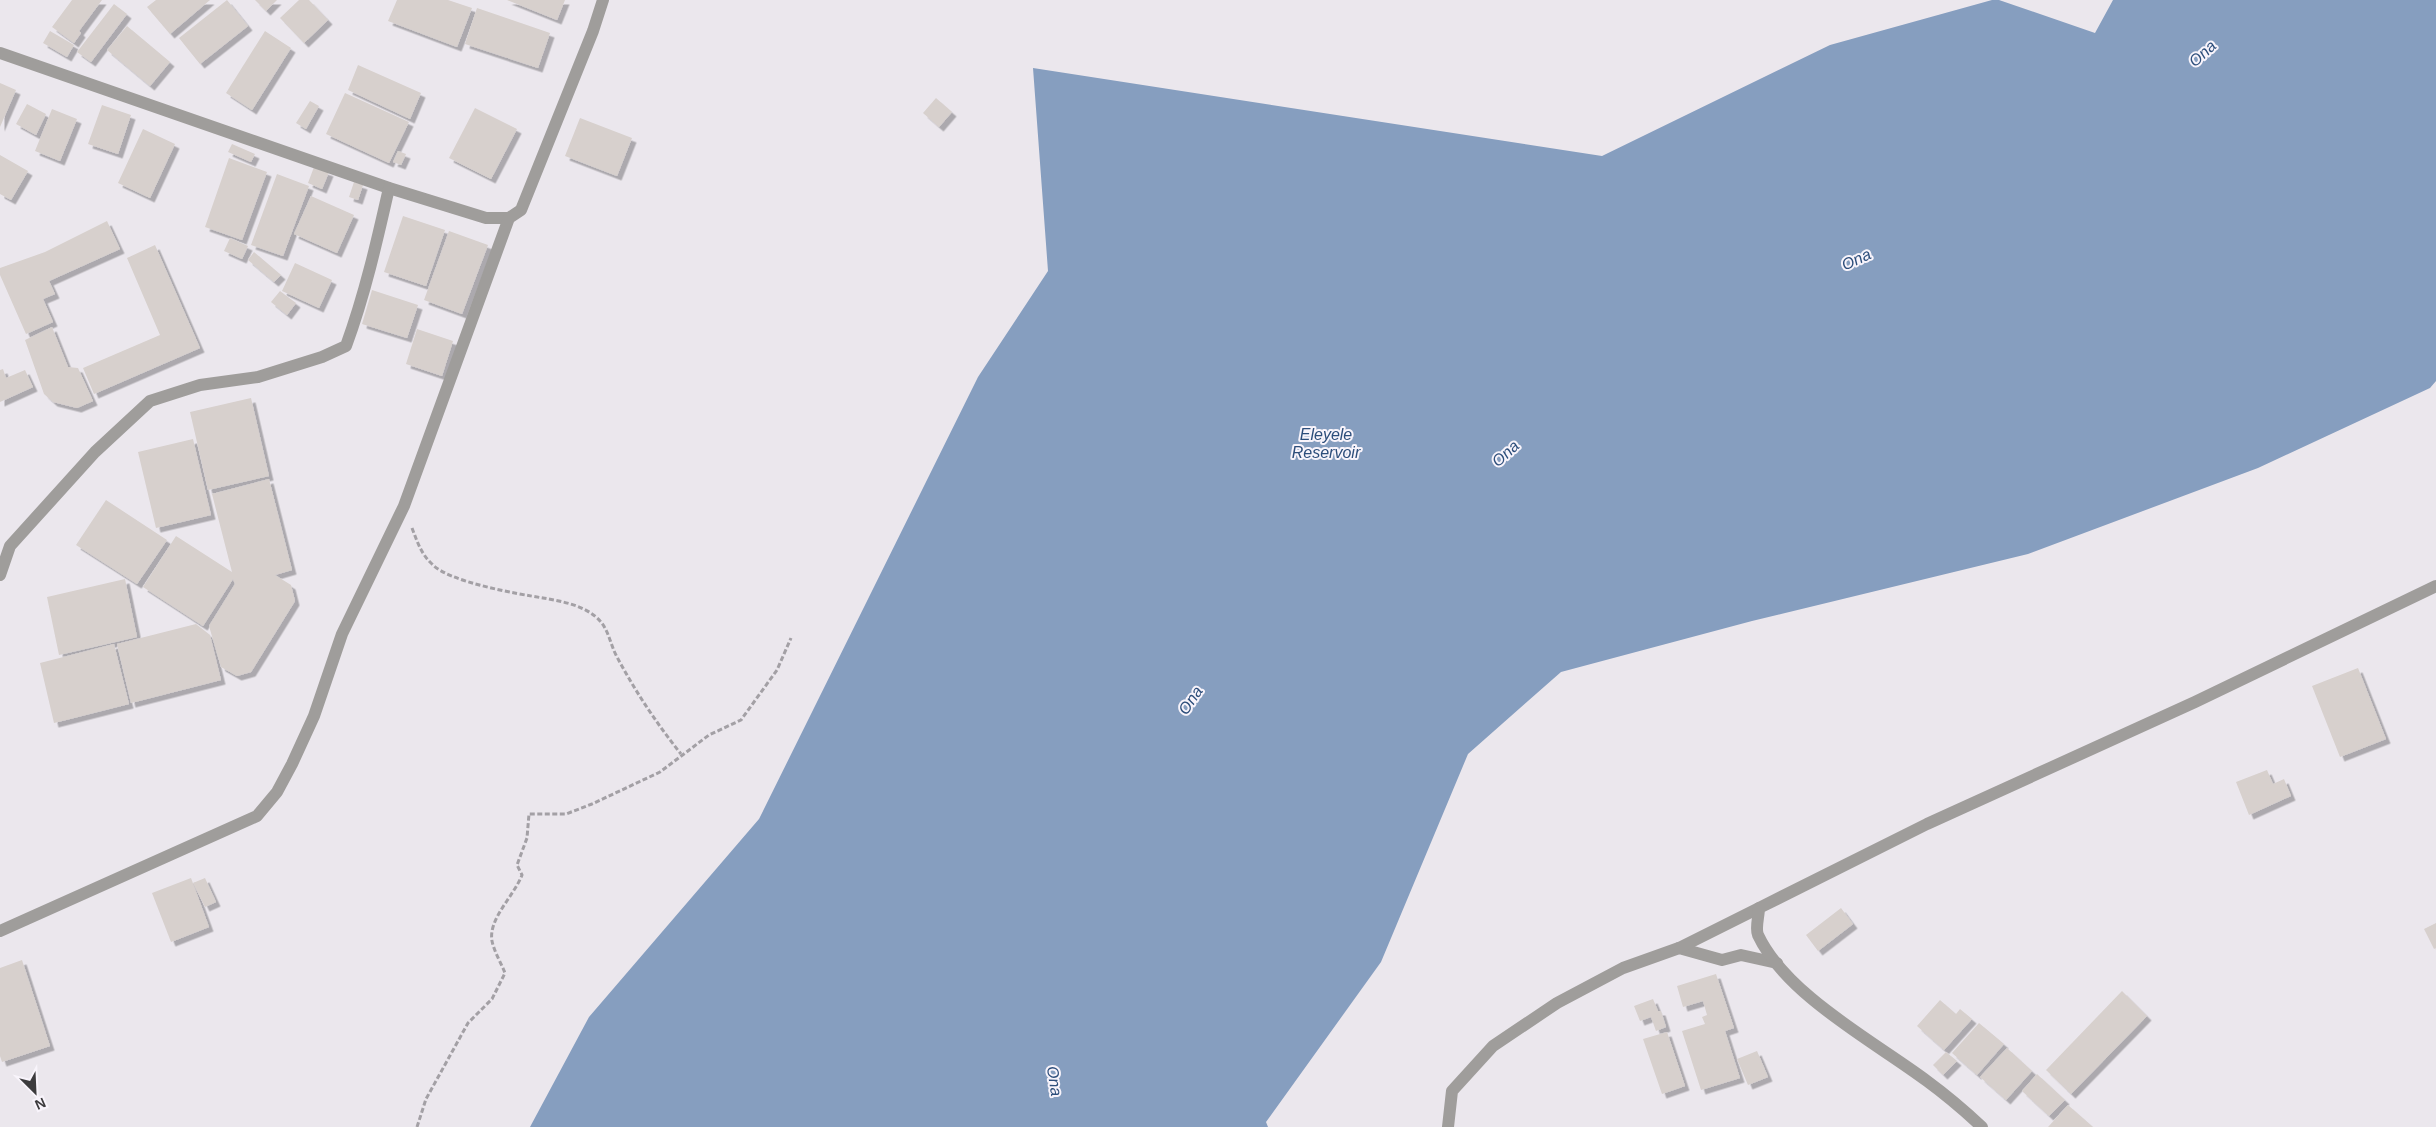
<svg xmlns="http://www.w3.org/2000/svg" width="2436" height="1127" font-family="Helvetica,sans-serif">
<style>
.water{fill:#869ebf}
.building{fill:#d7d0cd;filter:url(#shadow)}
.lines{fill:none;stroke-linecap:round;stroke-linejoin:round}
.path{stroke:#a3a0a5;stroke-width:3;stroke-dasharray:5 2.5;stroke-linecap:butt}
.street{stroke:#9f9d9b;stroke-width:12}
.labels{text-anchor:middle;stroke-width:4;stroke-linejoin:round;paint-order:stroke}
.water-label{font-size:16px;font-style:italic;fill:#2d4e7b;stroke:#f8f4fb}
</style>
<defs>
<filter id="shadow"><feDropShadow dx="4.5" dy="4.5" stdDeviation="0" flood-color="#0004"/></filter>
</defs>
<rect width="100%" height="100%" fill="#ebe7ed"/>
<!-- water -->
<path class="water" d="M1992,0H1999L2095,33L2113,0H2436V381L2430,388L2258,468L2028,554L1752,621L1561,672L1468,754L1381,962L1266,1122L1268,1127H530L589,1017L759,819L978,377L1048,271L1033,68L1602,156L1830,45Z"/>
<!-- building -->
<g class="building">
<path d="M72,0H102L79,31L81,33L74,43L52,27Z"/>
<path d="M156,0H210L170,34L147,7Z"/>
<path d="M227,0L248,26L200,64L179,38Z"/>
<path d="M255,0H277L266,11Z"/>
<path d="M299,0H309L328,20L304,43L280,18Z"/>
<path d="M397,0H448L472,8L457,47L388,21Z"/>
<path d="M507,0H565L557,20Z"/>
<path d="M114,4L127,14L91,62L77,52Z"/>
<path d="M477,8L550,33L538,68L465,44Z"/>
<path d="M127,26L170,62L150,86L107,50Z"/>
<path d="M50,31L74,45L67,57L43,43Z"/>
<path d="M265,31L291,48L252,110L226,93Z"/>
<path d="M358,65L421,93L410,119L348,90Z"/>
<path d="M0,83L16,90L0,127Z"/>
<path d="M345,93L409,122L389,163L326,134Z"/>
<path d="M936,98L952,112L939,127L923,113Z"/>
<path d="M310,101L319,106L306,129L296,123Z"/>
<path d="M27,104L46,114L36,135L16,124Z"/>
<path d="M102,105L131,115L118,154L88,144Z"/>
<path d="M475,108L517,129L491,179L449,158Z"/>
<path d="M52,109L77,119L60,161L35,151Z"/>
<path d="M580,118L632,138L617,176L565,156Z"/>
<path d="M143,129L175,144L150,198L118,183Z"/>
<path d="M232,144L255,154L251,162L228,152Z"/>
<path d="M398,151L406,154L401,165L393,162Z"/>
<path d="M0,155L28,171L11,200L0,194Z"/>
<path d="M229,158L267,172L242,240L205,227Z"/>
<path d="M314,167L329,172L322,189L308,183Z"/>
<path d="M277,174L309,186L283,256L251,245Z"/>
<path d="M354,182L363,185L358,200L349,197Z"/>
<path d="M311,196L354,215L337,253L294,234Z"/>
<path d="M403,216L445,230L426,286L384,272Z"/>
<path d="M107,221L120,249L49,281L55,294L43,299L53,322L26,334L0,275V268L45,252Z"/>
<path d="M449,231L488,245L462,314L424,300Z"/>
<path d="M230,238L248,246L242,259L224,251Z"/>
<path d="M155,245L200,348L94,394L83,368L160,335L127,258Z"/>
<path d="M254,252L281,275L274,282L248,260Z"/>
<path d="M295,263L332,280L319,308L282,291Z"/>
<path d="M372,290L418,305L407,338L362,324Z"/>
<path d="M280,291L296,303L287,315L271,302Z"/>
<path d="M52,327L68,367L78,368L93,401L77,408L53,402L44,394L25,340Z"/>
<path d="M417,329L453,341L442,376L406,364Z"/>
<path d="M3,369L6,378L25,370L33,387L0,402V370Z"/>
<path d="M251,398L269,476L208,490L190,412Z"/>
<path d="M193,439L211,515L156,528L138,452Z"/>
<path d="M269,479L292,570L275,575L291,585L295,601L251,672L237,676L221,667L209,626L235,584L233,579L203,626L143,587L176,536L232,572L212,494Z"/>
<path d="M106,500L167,540L137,584L76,545Z"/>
<path d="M125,579L137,637L59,655L47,597Z"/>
<path d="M196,624L210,635L221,680L131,703L117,644Z"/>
<path d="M114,644L129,704L54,723L40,663Z"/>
<path d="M2358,668L2386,739L2340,757L2312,686Z"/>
<path d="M2267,770L2273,784L2284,779L2291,796L2249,815L2236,782Z"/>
<path d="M191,878L209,927L171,942L152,893Z"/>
<path d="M205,878L216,902L205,907L193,883Z"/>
<path d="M1841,908L1853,924L1818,951L1806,935Z"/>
<path d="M2436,923V948L2434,949L2424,929Z"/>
<path d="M22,960L50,1046L2,1062L0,1056V968Z"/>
<path d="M1716,974L1734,1028L1725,1031L1740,1078L1701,1090L1682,1031L1705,1024L1702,1017L1707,1015L1703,1001L1683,1007L1677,986Z"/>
<path d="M2122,991L2147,1016L2071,1094L2046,1070Z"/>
<path d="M1653,999L1658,1011H1661L1666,1027L1656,1031L1651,1017L1640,1021L1634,1006Z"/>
<path d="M1940,1000L1956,1014L1960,1009L1972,1019L1944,1050L1917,1026Z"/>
<path d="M1979,1023L2004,1044L1977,1075L1952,1053Z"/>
<path d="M1667,1032L1685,1086L1662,1094L1643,1039Z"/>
<path d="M2007,1048L2032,1071L2006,1100L1980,1077Z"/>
<path d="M1757,1051L1768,1077L1748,1085L1737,1059Z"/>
<path d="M1946,1052L1957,1061L1943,1075L1933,1065Z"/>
<path d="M2037,1074L2065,1100L2049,1116L2022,1091Z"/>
<path d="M2068,1105L2093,1127H2048Z"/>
</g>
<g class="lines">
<!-- path -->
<g class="path">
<path d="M412,528C417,541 421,554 432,564C448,582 518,594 543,598C561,601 582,605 596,617C609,628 609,642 617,657C635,691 657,724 681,754"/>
<path d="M417,1127L426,1099L468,1023L492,999L505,973C501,963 494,951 492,941C488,919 514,896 522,875L517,865L527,838L529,814H566L592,804L660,772L709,735L741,720L777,670L791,638"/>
</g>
<!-- street -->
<g class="street">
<path d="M0,53L389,188L486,218H509"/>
<path d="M0,575L10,546L95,452L150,401L200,385L258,377L322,357L346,346C365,294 377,241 389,188"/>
<path d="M0,931L257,816L277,792L292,764L314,716L342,634L404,506L509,218L521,210L593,31L603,0"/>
<path d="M1679,948L1722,960L1741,955L1777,963"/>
<path d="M1448,1127L1452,1091L1493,1046L1557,1003L1623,968L1679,948L1759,908"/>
<path d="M1982,1127C1965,1111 1946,1095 1927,1081C1875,1042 1786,995 1758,935C1755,928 1759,916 1759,908L1927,824L2195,702L2436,586"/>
</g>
</g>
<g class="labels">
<!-- water labels -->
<g class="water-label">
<text transform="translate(2202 53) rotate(-43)" y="6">Ona</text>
<text transform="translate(1856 259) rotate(-25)" y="6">Ona</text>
<text x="1326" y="440">Eleyele<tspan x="1326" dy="18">Reservoir</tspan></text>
<text transform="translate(1505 453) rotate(-43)" y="6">Ona</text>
<text transform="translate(1190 700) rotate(-56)" y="6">Ona</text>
<text transform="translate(1055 1081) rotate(81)" y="6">Ona</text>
</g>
</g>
<!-- north arrow -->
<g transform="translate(35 1092) rotate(156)" stroke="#f8f4fb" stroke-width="4" paint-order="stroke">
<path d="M0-4L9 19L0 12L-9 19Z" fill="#3c3b3d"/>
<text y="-8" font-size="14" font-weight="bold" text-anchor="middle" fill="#3c3b3d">N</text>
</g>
</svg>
